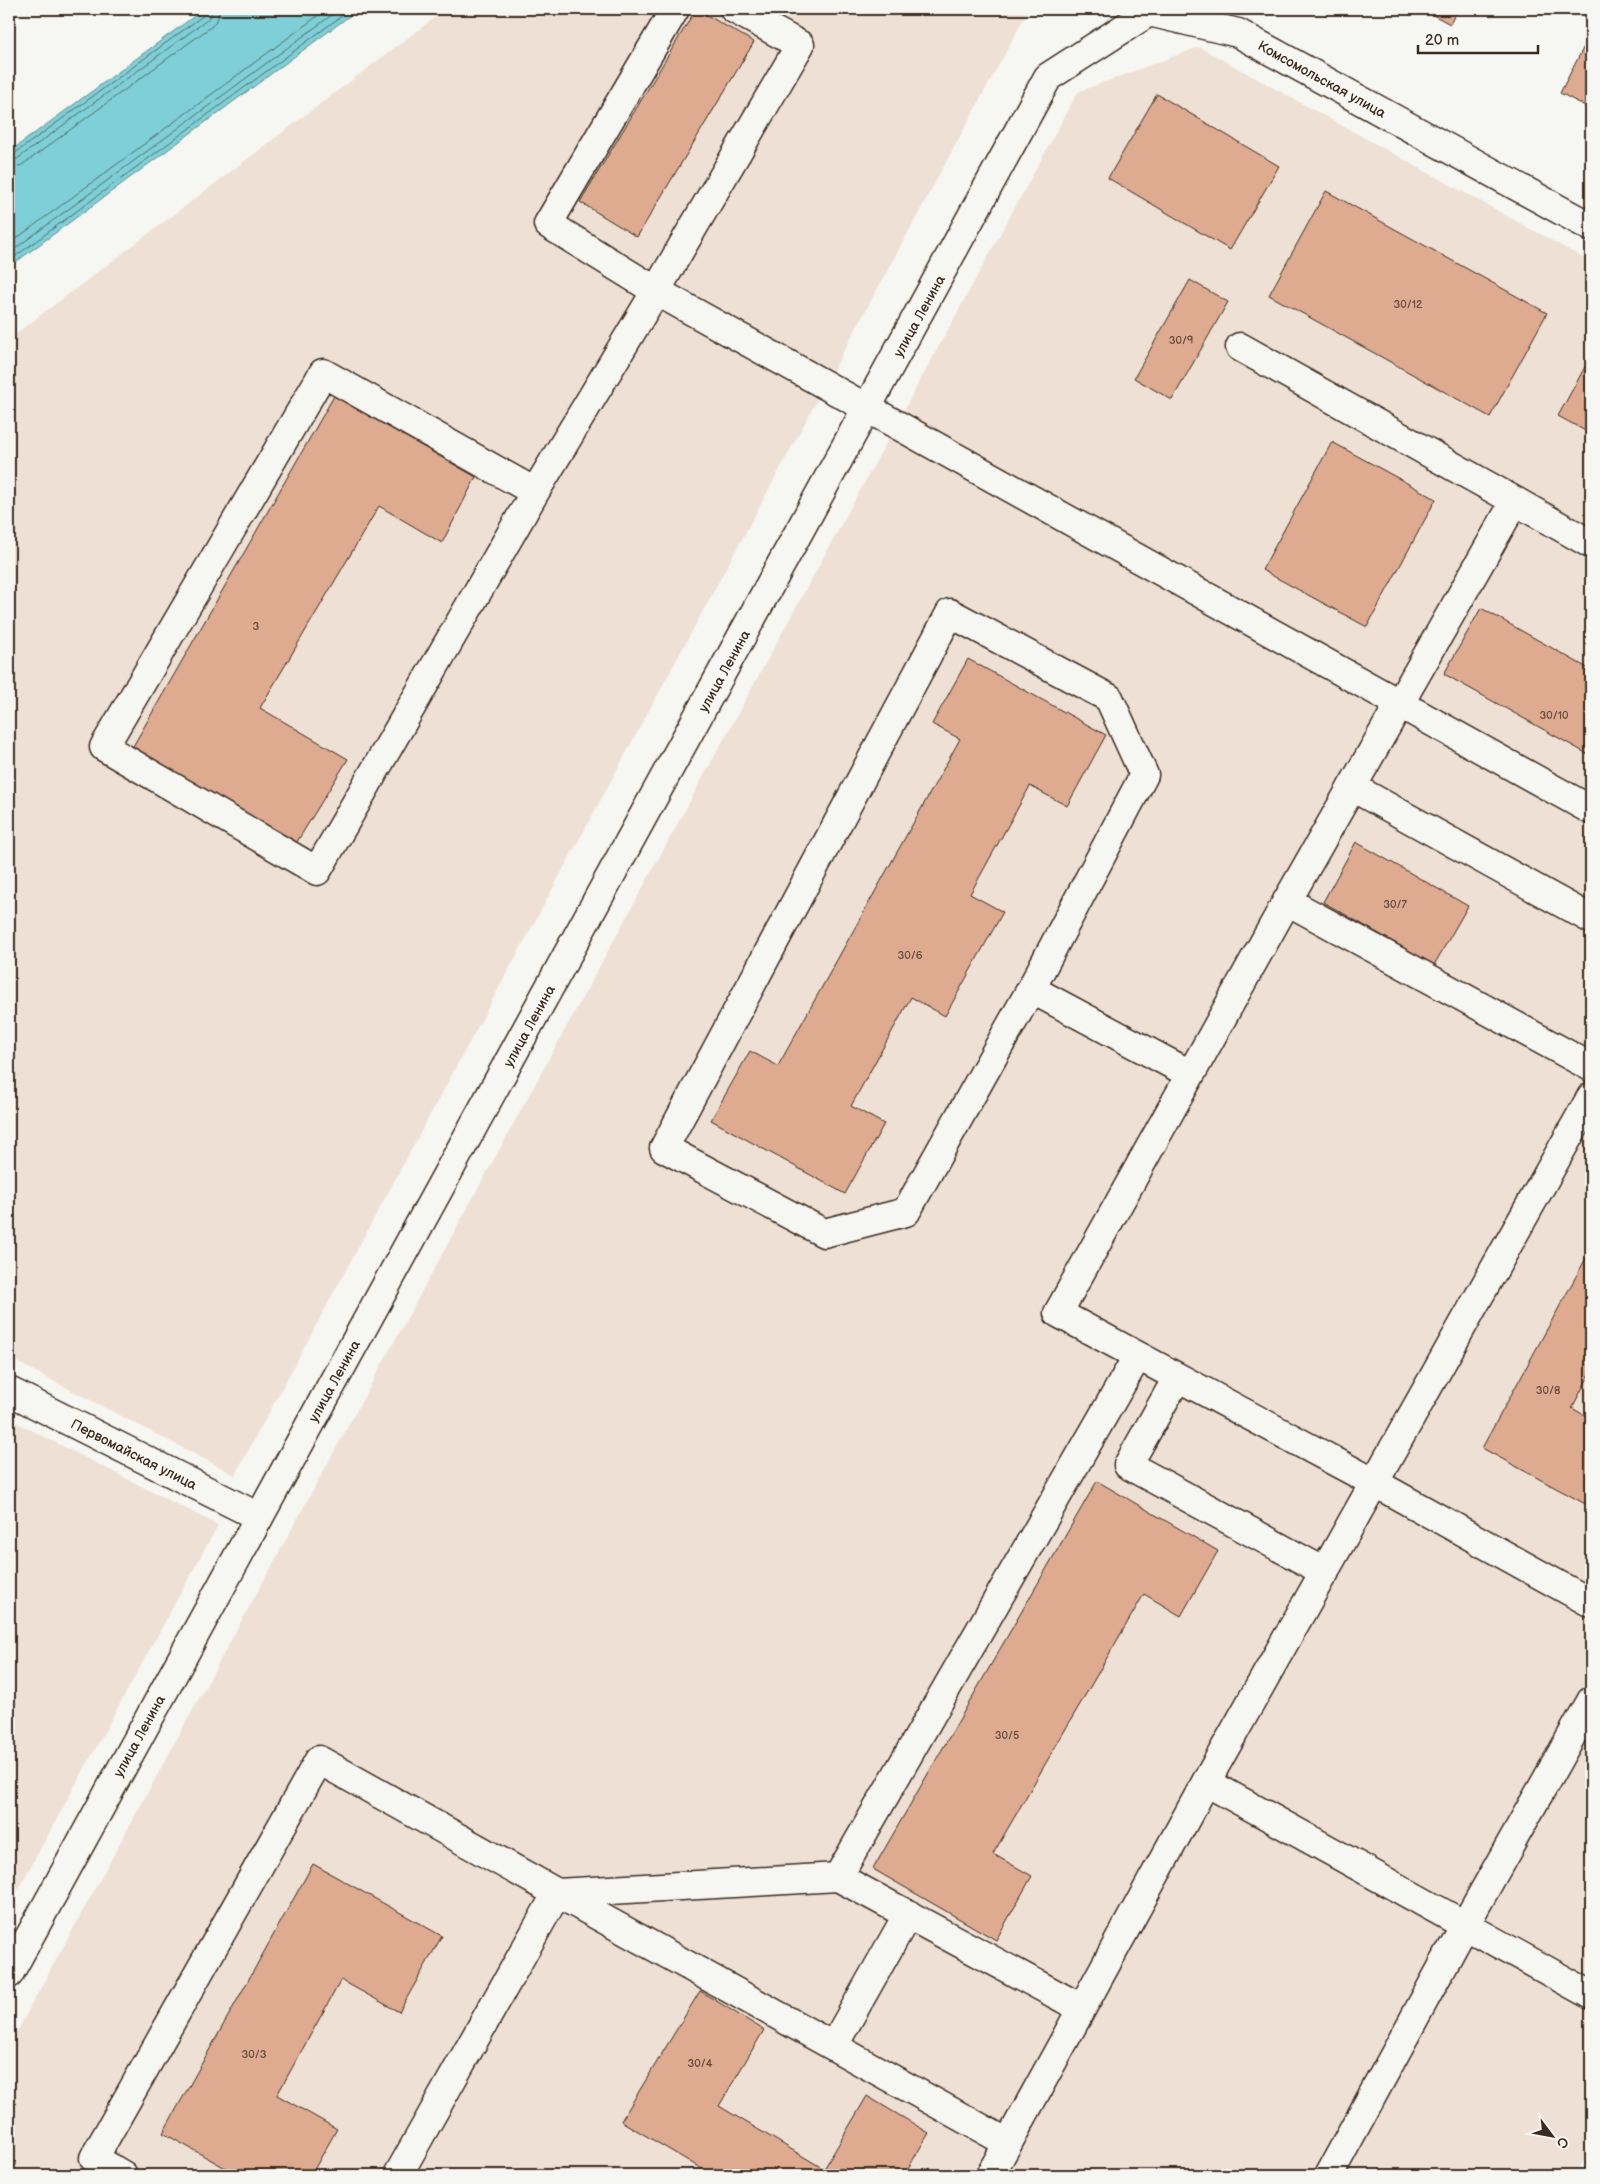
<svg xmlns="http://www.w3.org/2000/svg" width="1600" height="2184" font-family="'Balsamiq Sans',sans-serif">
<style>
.built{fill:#efe0d5}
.water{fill:#7ecfd8;stroke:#638d8e}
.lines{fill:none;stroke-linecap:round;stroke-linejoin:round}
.shore{stroke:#566c68;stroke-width:1}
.building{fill:#deab91;stroke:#3b2a1e}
.minor-casing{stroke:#3b2a1e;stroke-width:31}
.minor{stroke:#f6f6f2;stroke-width:28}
.labels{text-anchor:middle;stroke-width:4;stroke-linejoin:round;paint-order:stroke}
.number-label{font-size:11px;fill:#644a3b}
.street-label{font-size:14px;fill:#3b2a1e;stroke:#f6f6f2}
</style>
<rect width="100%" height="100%" fill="#f6f6f2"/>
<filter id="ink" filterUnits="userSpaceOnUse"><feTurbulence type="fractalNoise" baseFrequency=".02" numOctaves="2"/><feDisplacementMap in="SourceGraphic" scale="10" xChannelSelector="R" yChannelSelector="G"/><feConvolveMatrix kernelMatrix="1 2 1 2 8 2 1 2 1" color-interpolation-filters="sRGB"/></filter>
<g filter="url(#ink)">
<!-- built -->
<g class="built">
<path d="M446,9H1029L235,1475L9,1358V339Z"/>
<path d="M1199,47L1591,262V2147L1576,2175H9V2046L1078,92Z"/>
<path d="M9,1419L218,1525L9,1906Z"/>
</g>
<!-- water -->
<path class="water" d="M204,9H359L9,267V152Z"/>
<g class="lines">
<!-- shore -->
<g class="shore">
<path d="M9,155L14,154L204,15L206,9"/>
<path d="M9,162L17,159L207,20L211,15L212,9"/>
<path d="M9,169L22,165L212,26L218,18L220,9"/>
<path d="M9,244L327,9"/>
<path d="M9,253L340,9"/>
<path d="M9,261L351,9"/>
</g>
</g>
<!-- building -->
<g class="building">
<path d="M696,9L754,42L637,237L580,202Z"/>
<path d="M1422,9H1458L1450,24Z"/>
<path d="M1591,33V109L1560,93Z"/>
<path d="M1157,94L1279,166L1230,250L1108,178Z"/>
<path d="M1326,191L1547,313L1490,417L1269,295Z"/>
<path d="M1190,280L1228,302L1172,400L1134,378Z"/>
<path d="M1591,356V434L1558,416Z"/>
<path d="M334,396L476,477L442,543L379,506L260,708L348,759L295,845L132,748Z"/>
<path d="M1332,442L1436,499L1367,627L1262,570Z"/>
<path d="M1481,608L1591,670V756L1444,674Z"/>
<path d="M968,659L1106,735L1067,806L1030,786L970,894L1003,912L945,1016L911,997L851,1106L884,1124L845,1194L711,1120L750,1051L778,1066L960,739L932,724Z"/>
<path d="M1356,842L1468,906L1434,965L1323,902Z"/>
<path d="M1591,1249V1372L1572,1408L1591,1419V1507L1482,1448Z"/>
<path d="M1097,1481L1218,1551L1181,1616L1144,1594L993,1854L1032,1876L996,1940L873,1869Z"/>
<path d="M313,1864L442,1936L399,2012L341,1980L277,2095L337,2129L311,2175H238L163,2133Z"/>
<path d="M700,1991L764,2030L719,2106L824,2169L867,2096L929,2133L904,2175H712L621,2121Z"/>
</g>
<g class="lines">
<defs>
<g id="minor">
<path d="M675,9L548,224L656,291L1591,810"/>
<path d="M1240,347L1515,501L1287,901L1058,1313L1375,1483L1591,1603"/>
<path d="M535,492L323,373L104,747L317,871L535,492L656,291L800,45L734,9"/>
<path d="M1515,501L1591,544"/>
<path d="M1352,787L1591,919"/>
<path d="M1287,901L1591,1067"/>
<path d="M1031,989L906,1212L824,1233L664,1148L950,613L1109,698L1144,775L1031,989L1190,1074"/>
<path d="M1177,1378L1128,1465L1325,1572"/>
<path d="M9,1391L259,1517"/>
<path d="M1206,1782L1591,1995"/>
<path d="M838,1877L1081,2008"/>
<path d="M9,1974L1048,77L1149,12L1238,33L1591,227"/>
<path d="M834,2045L908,1914"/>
<path d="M1008,2143L1206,1782L1591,1097"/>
<path d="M123,2175L94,2158L319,1760L557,1893L838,1877L1137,1357"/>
<path d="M398,2175L557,1893L1008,2143L990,2175"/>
<path d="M1329,2175L1465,1925L1591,1701"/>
</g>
</defs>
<!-- minor casing -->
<use href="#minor" class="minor-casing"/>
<!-- minor -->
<use href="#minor" class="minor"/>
</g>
</g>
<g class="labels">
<!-- number labels -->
<g class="number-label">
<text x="1408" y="308">30/12</text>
<text x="1181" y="344">30/9</text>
<text x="256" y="630">3</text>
<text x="1554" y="719">30/10</text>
<text x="1395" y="908">30/7</text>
<text x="910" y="959">30/6</text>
<text x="1548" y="1394">30/8</text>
<text x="1007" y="1739">30/5</text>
<text x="254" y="2058">30/3</text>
<text x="700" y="2067">30/4</text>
</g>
<!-- street labels -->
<g class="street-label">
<text transform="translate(1322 79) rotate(29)" y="5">Комсомольская улица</text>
<text transform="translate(919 316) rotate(-61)" y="5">улица Ленина</text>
<text transform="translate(724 671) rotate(-61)" y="5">улица Ленина</text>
<text transform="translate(529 1026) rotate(-61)" y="5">улица Ленина</text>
<text transform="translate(334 1381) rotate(-61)" y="5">улица Ленина</text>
<text transform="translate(134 1454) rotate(27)" y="5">Первомайская улица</text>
<text transform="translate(139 1736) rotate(-61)" y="5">улица Ленина</text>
</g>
</g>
<!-- margin -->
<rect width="1600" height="2184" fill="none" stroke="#f6f6f2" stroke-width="30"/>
<rect x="15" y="15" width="1570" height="2154" fill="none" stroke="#3b2a1e" stroke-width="2" filter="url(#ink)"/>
<!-- north arrow -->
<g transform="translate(1552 2136) rotate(122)" stroke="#f6f6f2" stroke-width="4" paint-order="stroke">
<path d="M0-4L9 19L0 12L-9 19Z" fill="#3b2a1e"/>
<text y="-8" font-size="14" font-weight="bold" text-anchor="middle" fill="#3b2a1e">С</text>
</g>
<!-- scale -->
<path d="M1418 45v8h120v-8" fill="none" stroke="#3b2a1e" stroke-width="2.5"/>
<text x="1425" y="45" font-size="15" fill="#3b2a1e" stroke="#f6f6f2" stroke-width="4" paint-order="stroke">20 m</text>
</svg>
